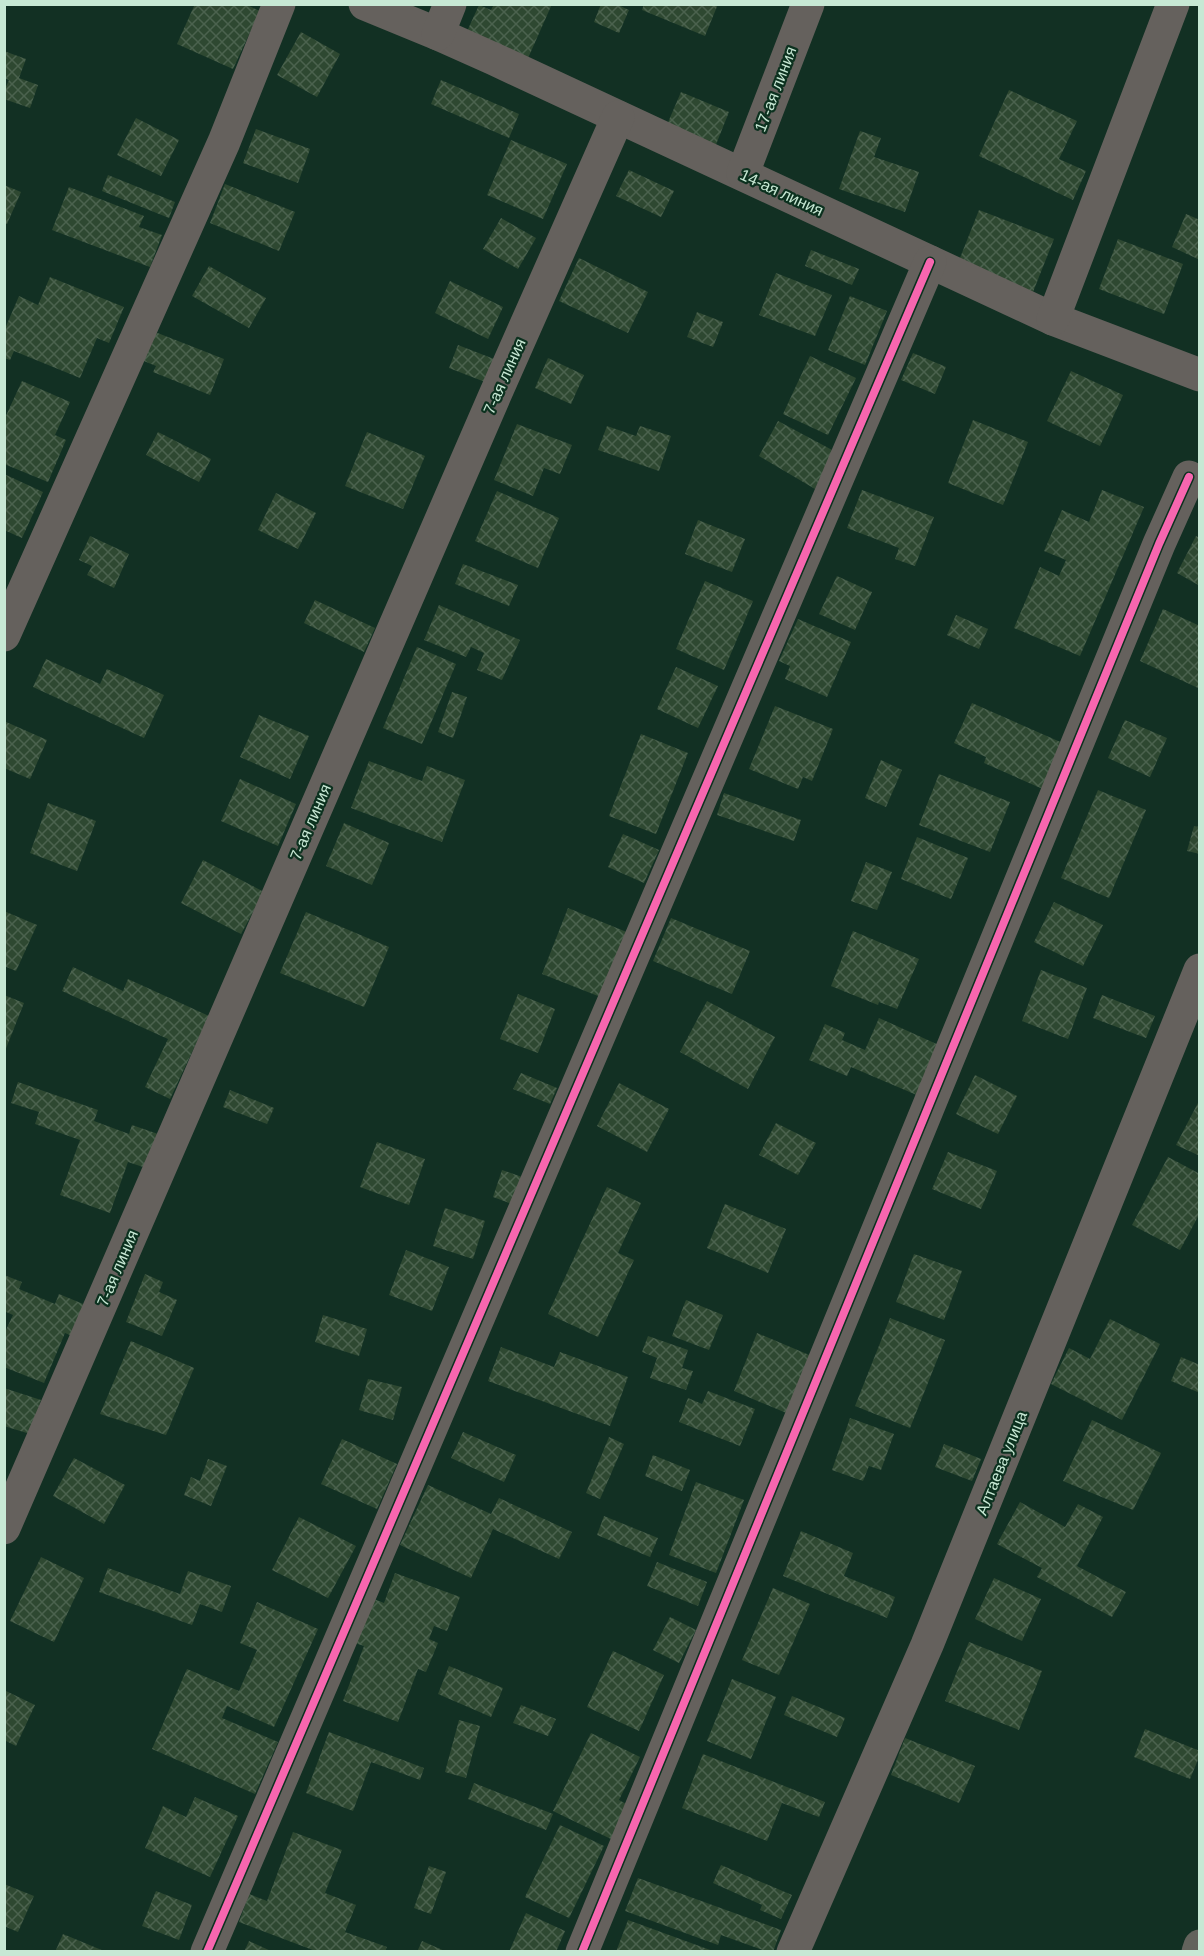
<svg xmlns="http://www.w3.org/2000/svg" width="1204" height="1956" font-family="Helvetica,sans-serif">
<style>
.building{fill:url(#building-cross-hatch)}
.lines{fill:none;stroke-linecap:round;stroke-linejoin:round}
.street{stroke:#65615d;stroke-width:33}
.secondary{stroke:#63635c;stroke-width:33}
.cycleway-casing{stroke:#0c311f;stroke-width:11}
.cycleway{stroke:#f766af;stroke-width:8}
.labels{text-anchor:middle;stroke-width:4.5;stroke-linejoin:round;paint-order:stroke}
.street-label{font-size:16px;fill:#c7e8d4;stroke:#0c311f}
</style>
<defs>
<pattern id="building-cross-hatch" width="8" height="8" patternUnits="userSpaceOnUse" patternTransform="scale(1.5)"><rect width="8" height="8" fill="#2e4831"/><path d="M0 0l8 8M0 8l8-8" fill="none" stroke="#4b624e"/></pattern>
</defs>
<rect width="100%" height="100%" fill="#123023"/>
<!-- building -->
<g class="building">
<path d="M195,4H245L260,11L233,69L177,44Z"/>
<path d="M494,4H552L525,65L464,38L479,5L491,10Z"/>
<path d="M601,4H616L629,10L619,33L594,22Z"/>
<path d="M644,4H718L705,36L642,10Z"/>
<path d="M301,32L340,54L317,97L277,75Z"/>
<path d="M4,51L26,59L19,78L38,85L30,108L4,99V91L9,80L4,78Z"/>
<path d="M441,80L519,114L509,138L431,104Z"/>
<path d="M1009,90L1077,121L1059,159L1086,171L1073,200L979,156Z"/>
<path d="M681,92L729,112L715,147L666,127Z"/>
<path d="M136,118L179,140L161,176L117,155Z"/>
<path d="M256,129L310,149L298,183L243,163Z"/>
<path d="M860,131L881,138L874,157L919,172L905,212L839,189Z"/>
<path d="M511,140L567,164L543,219L487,195Z"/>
<path d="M629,170L674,191L661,217L616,196Z"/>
<path d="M108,175L175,202L169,218L102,191Z"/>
<path d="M225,184L295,212L279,251L210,223Z"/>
<path d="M4,185L21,192L7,224L4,223Z"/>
<path d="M69,187L144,216L139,227L162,235L150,267L52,230Z"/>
<path d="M979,210L1054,239L1033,292L958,263Z"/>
<path d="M1186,214L1200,220V260L1172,247Z"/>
<path d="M501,218L536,238L518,269L483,249Z"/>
<path d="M1118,239L1183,264L1164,314L1099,289Z"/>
<path d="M811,250L859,269L852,285L805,266Z"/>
<path d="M579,258L648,292L628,333L559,301Z"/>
<path d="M209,266L266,298L249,328L192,296Z"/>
<path d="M776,273L832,295L815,336L759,315Z"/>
<path d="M50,277L124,307L109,343L97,338L80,378L14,351L10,360L4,358V331L19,296L38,305Z"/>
<path d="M450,281L503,307L488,339L435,313Z"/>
<path d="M850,296L887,311L865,365L828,350Z"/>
<path d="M697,312L723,322L713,347L687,337Z"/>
<path d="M150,330L224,359L210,395L153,372L156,366L139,359Z"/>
<path d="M458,345L494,359L485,382L449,368Z"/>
<path d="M913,353L946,367L935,394L901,380Z"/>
<path d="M810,356L856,378L828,435L783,414Z"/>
<path d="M548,358L584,375L571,404L535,388Z"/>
<path d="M1071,371L1123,395L1100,446L1047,421Z"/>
<path d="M22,381L70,402L55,435L66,440L48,482L4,464V420Z"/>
<path d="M973,420L1028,442L1003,505L948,483Z"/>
<path d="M778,421L834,451L815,489L759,456Z"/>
<path d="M517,424L572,445L560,474L544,468L533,496L494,480Z"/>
<path d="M607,426L636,436L640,426L671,436L659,471L598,450Z"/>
<path d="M158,432L211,459L199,482L146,455Z"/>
<path d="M367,432L425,456L403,509L345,486Z"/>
<path d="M4,474L43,492L22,538L4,530Z"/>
<path d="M862,490L934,517L915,566L895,559L899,548L847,528Z"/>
<path d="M1102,490L1144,507L1080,656L1014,628L1040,567L1059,576L1066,560L1044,551L1062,510L1089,522Z"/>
<path d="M497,491L559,518L538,568L475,541Z"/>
<path d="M276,493L316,513L298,549L258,530Z"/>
<path d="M698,520L745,539L732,572L685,554Z"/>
<path d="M90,536L129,554L114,588L87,575L92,566L79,560Z"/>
<path d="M1196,536L1200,538V586L1177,573Z"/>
<path d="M463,564L518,585L509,606L455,584Z"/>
<path d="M837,576L872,592L855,630L819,614Z"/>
<path d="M705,581L753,601L724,670L676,649Z"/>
<path d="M315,600L375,628L364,652L304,623Z"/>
<path d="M439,605L520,640L502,680L477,670L484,653L471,647L466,657L424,640Z"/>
<path d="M1163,609L1200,626V683L1198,688L1140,661Z"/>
<path d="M956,615L988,629L979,649L947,635Z"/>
<path d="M798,619L851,642L827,697L785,679L790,666L779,661Z"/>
<path d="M417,647L456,664L422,744L383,728Z"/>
<path d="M46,659L100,684L107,669L164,695L144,738L33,687Z"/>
<path d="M676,667L718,686L698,728L657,709Z"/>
<path d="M452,692L467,697L453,738L438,732Z"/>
<path d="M972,703L1065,744L1045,790L984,763L986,757L954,743Z"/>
<path d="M775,706L833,729L812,781L803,777L798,789L749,769Z"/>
<path d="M259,715L309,736L290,779L240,757Z"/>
<path d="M1125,720L1167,738L1150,777L1108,758Z"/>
<path d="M4,721L47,740L30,779L4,768Z"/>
<path d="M641,734L688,753L656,834L609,816Z"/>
<path d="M881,760L902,770L886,807L865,798Z"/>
<path d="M369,761L422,781L427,766L465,780L442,842L351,808Z"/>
<path d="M939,774L1010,802L990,852L919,825Z"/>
<path d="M240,779L296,804L278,846L221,821Z"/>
<path d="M1098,790L1146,810L1109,898L1061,878Z"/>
<path d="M724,793L801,820L794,841L717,815Z"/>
<path d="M48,803L96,821L77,871L30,853Z"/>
<path d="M344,823L389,843L372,885L326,866Z"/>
<path d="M1194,826L1200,827V854L1187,851Z"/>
<path d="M623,834L659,850L644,883L608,867Z"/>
<path d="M917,837L968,858L951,899L901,879Z"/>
<path d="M203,860L264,892L241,934L181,903Z"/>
<path d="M866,862L892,872L877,910L851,901Z"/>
<path d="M1054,902L1103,925L1083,966L1034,942Z"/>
<path d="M568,908L629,933L603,998L542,974Z"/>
<path d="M4,911L37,925L16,971L4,966Z"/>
<path d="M306,912L389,947L364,1007L280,973Z"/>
<path d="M671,918L750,951L732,994L653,961Z"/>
<path d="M853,931L919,959L897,1009L879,1002L878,1005L831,986Z"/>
<path d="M73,967L123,991L128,979L209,1016L170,1099L145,1087L168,1039L62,991Z"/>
<path d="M1041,970L1087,988L1068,1039L1022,1021Z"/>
<path d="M518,994L555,1009L538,1053L500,1039Z"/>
<path d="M4,995L24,1003L5,1051H4Z"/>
<path d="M1102,995L1155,1016L1146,1038L1093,1018Z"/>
<path d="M707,1001L775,1037L748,1089L680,1052Z"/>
<path d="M879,1018L941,1046L919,1096L851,1067L847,1076L809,1060L825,1024L845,1033L842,1040L865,1050Z"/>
<path d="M521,1073L557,1088L550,1104L513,1089Z"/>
<path d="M975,1075L1017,1096L998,1134L956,1114Z"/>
<path d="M18,1082L98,1110L94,1121L129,1134L132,1125L161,1135L149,1169L128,1162L110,1213L60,1195L80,1140L35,1124L39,1112L11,1103Z"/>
<path d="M619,1083L669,1109L647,1152L597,1126Z"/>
<path d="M230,1090L274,1108L267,1124L223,1107Z"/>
<path d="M1200,1099V1156L1176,1145Z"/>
<path d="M776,1123L816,1143L798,1175L759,1155Z"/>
<path d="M377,1142L425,1159L409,1205L360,1187Z"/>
<path d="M948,1152L997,1171L981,1209L932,1189Z"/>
<path d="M1168,1157L1200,1174V1213L1180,1250L1132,1225Z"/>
<path d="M502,1170L522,1177L512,1204L493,1197Z"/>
<path d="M607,1187L641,1203L618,1253L634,1260L598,1337L548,1314Z"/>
<path d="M725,1204L786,1229L768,1273L707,1248Z"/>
<path d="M445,1208L485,1221L473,1259L433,1246Z"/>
<path d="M406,1250L449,1267L432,1311L389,1295Z"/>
<path d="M914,1254L962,1271L944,1320L896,1302Z"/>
<path d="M145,1274L163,1282L159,1292L177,1300L162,1336L126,1322Z"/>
<path d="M4,1275L22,1282L19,1289L55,1304L59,1294L88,1306L75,1337L65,1333L44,1383L4,1367V1334L13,1315L4,1311Z"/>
<path d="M686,1300L723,1315L709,1350L672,1336Z"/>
<path d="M323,1315L367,1329L359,1356L315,1342Z"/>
<path d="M890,1318L945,1340L910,1428L855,1406Z"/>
<path d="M1110,1319L1160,1344L1122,1420L1051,1384L1069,1348L1090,1359Z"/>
<path d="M757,1333L814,1357L791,1415L734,1391Z"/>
<path d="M648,1336L688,1350L682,1368L693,1371L686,1390L650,1378L657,1358L642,1352Z"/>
<path d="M131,1341L194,1368L166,1435L100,1414Z"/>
<path d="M501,1347L554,1367L560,1352L628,1377L610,1426L488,1381Z"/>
<path d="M1181,1357L1200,1365V1393L1171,1381Z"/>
<path d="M368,1379L402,1387L393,1420L359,1410Z"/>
<path d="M4,1388L41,1400L30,1434L4,1426Z"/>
<path d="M708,1391L755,1409L740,1446L679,1422L688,1398L702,1404Z"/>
<path d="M850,1418L894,1434L881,1470L869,1466L863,1481L832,1470Z"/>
<path d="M1092,1420L1161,1453L1133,1510L1063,1481Z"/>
<path d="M463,1432L516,1455L504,1482L451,1458Z"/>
<path d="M609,1437L624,1444L600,1499L586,1493Z"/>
<path d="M342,1439L397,1464L377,1509L321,1484Z"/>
<path d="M944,1444L981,1459L972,1481L935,1467Z"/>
<path d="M653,1455L690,1470L682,1491L645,1476Z"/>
<path d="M74,1458L125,1485L104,1524L53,1496Z"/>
<path d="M208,1459L227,1466L211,1506L184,1495L191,1477L200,1481Z"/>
<path d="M696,1482L744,1500L716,1573L669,1555Z"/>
<path d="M428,1485L491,1514L499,1498L572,1532L559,1559L493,1529L471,1578L400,1545Z"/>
<path d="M1020,1502L1065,1527L1078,1504L1103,1517L1077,1566L1126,1592L1112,1617L1037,1577L1042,1568L997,1544Z"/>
<path d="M604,1516L658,1538L650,1557L597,1535Z"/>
<path d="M299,1517L356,1546L328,1598L272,1570Z"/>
<path d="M801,1531L853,1553L844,1576L895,1597L887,1618L783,1576Z"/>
<path d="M41,1557L84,1578L54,1642L10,1621Z"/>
<path d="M657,1562L707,1582L698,1606L647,1586Z"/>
<path d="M108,1568L180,1594L188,1571L231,1586L222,1612L200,1604L192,1625L99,1592Z"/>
<path d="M395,1573L460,1597L447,1631L434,1626L429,1639L438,1643L426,1672L418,1669L398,1722L343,1701L364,1646L352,1642L369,1597L384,1603Z"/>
<path d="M994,1578L1041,1599L1022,1641L975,1619Z"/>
<path d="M773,1588L810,1604L779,1675L742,1660Z"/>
<path d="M257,1602L318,1629L274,1727L227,1706L222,1718L278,1742L255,1794L152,1749L187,1669L239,1691L257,1650L240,1643Z"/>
<path d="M670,1617L696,1630L679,1663L653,1650Z"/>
<path d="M969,1642L1042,1671L1019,1730L945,1701Z"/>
<path d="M613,1651L664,1675L639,1731L587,1707Z"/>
<path d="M449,1666L503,1688L491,1717L438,1694Z"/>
<path d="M732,1679L776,1697L751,1759L707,1741Z"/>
<path d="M4,1690L35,1705L16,1746L4,1740Z"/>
<path d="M792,1696L845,1718L837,1737L784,1715Z"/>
<path d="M521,1705L556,1719L548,1736L513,1723Z"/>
<path d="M459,1720L480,1726L466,1778L445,1772Z"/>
<path d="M1145,1729L1200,1751V1755L1190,1779L1134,1757Z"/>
<path d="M329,1732L424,1768L420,1780L371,1762L353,1811L306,1793Z"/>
<path d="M591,1733L640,1757L619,1800L630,1806L613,1840L553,1811Z"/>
<path d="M905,1738L975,1766L959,1803L891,1775Z"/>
<path d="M703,1754L825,1802L819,1817L782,1803L767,1841L682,1808Z"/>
<path d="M474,1783L553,1814L546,1830L468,1799Z"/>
<path d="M195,1797L238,1816L210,1877L145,1848L163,1806L186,1817Z"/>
<path d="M560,1825L604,1846L569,1918L525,1897Z"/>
<path d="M293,1832L342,1850L325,1893L356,1905L345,1932L387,1947L385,1952H318L239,1922L249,1894L267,1901Z"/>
<path d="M721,1865L792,1895L781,1919L760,1910L762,1905L713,1883Z"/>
<path d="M429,1866L446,1872L431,1914L414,1908Z"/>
<path d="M638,1878L781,1930L773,1952H768L721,1935L718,1945L625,1911Z"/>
<path d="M4,1884L34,1896L18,1932L4,1926Z"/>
<path d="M156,1891L192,1905L179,1940L142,1926Z"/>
<path d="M526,1913L565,1931L556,1952H509Z"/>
<path d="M628,1920L713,1951L712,1952H616Z"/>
<path d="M63,1934L104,1951V1952H55Z"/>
<path d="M249,1941L273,1952H244Z"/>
<path d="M422,1941L447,1952H417Z"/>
</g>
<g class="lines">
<!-- street -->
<g class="street">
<path d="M365,4L438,34L494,59L1053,319L1200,375"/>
<path d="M438,34L450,4"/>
<path d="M743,173L808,4"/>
<path d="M1053,319L1173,4"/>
<path d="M4,635L224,142L279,4"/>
<path d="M4,1528L495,395L618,117"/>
<path d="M207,1952L930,262"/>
<path d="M582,1952L1159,544L1189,477"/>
<path d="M793,1952L927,1645L1200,970"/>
</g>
<!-- secondary -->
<path class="secondary" d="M1198,1952L1200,1946"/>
<defs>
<g id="cycleway">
<path d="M207,1952L930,262"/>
<path d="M582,1952L1159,544L1189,477"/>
</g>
</defs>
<!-- cycleway casing -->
<use href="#cycleway" class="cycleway-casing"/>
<!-- cycleway -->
<use href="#cycleway" class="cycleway"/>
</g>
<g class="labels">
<!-- street labels -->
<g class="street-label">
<text transform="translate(775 89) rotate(-69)" y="6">17-ая линия</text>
<text transform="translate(782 192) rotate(25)" y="6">14-ая линия</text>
<text transform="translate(504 376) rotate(-66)" y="6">7-ая линия</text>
<text transform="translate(310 822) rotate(-67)" y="6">7-ая линия</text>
<text transform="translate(117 1268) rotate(-67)" y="6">7-ая линия</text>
<text transform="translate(1001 1463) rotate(-68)" y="6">Алтаева улица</text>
</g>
</g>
<!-- border -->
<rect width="1204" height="1956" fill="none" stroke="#c7e8d4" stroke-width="12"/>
</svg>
